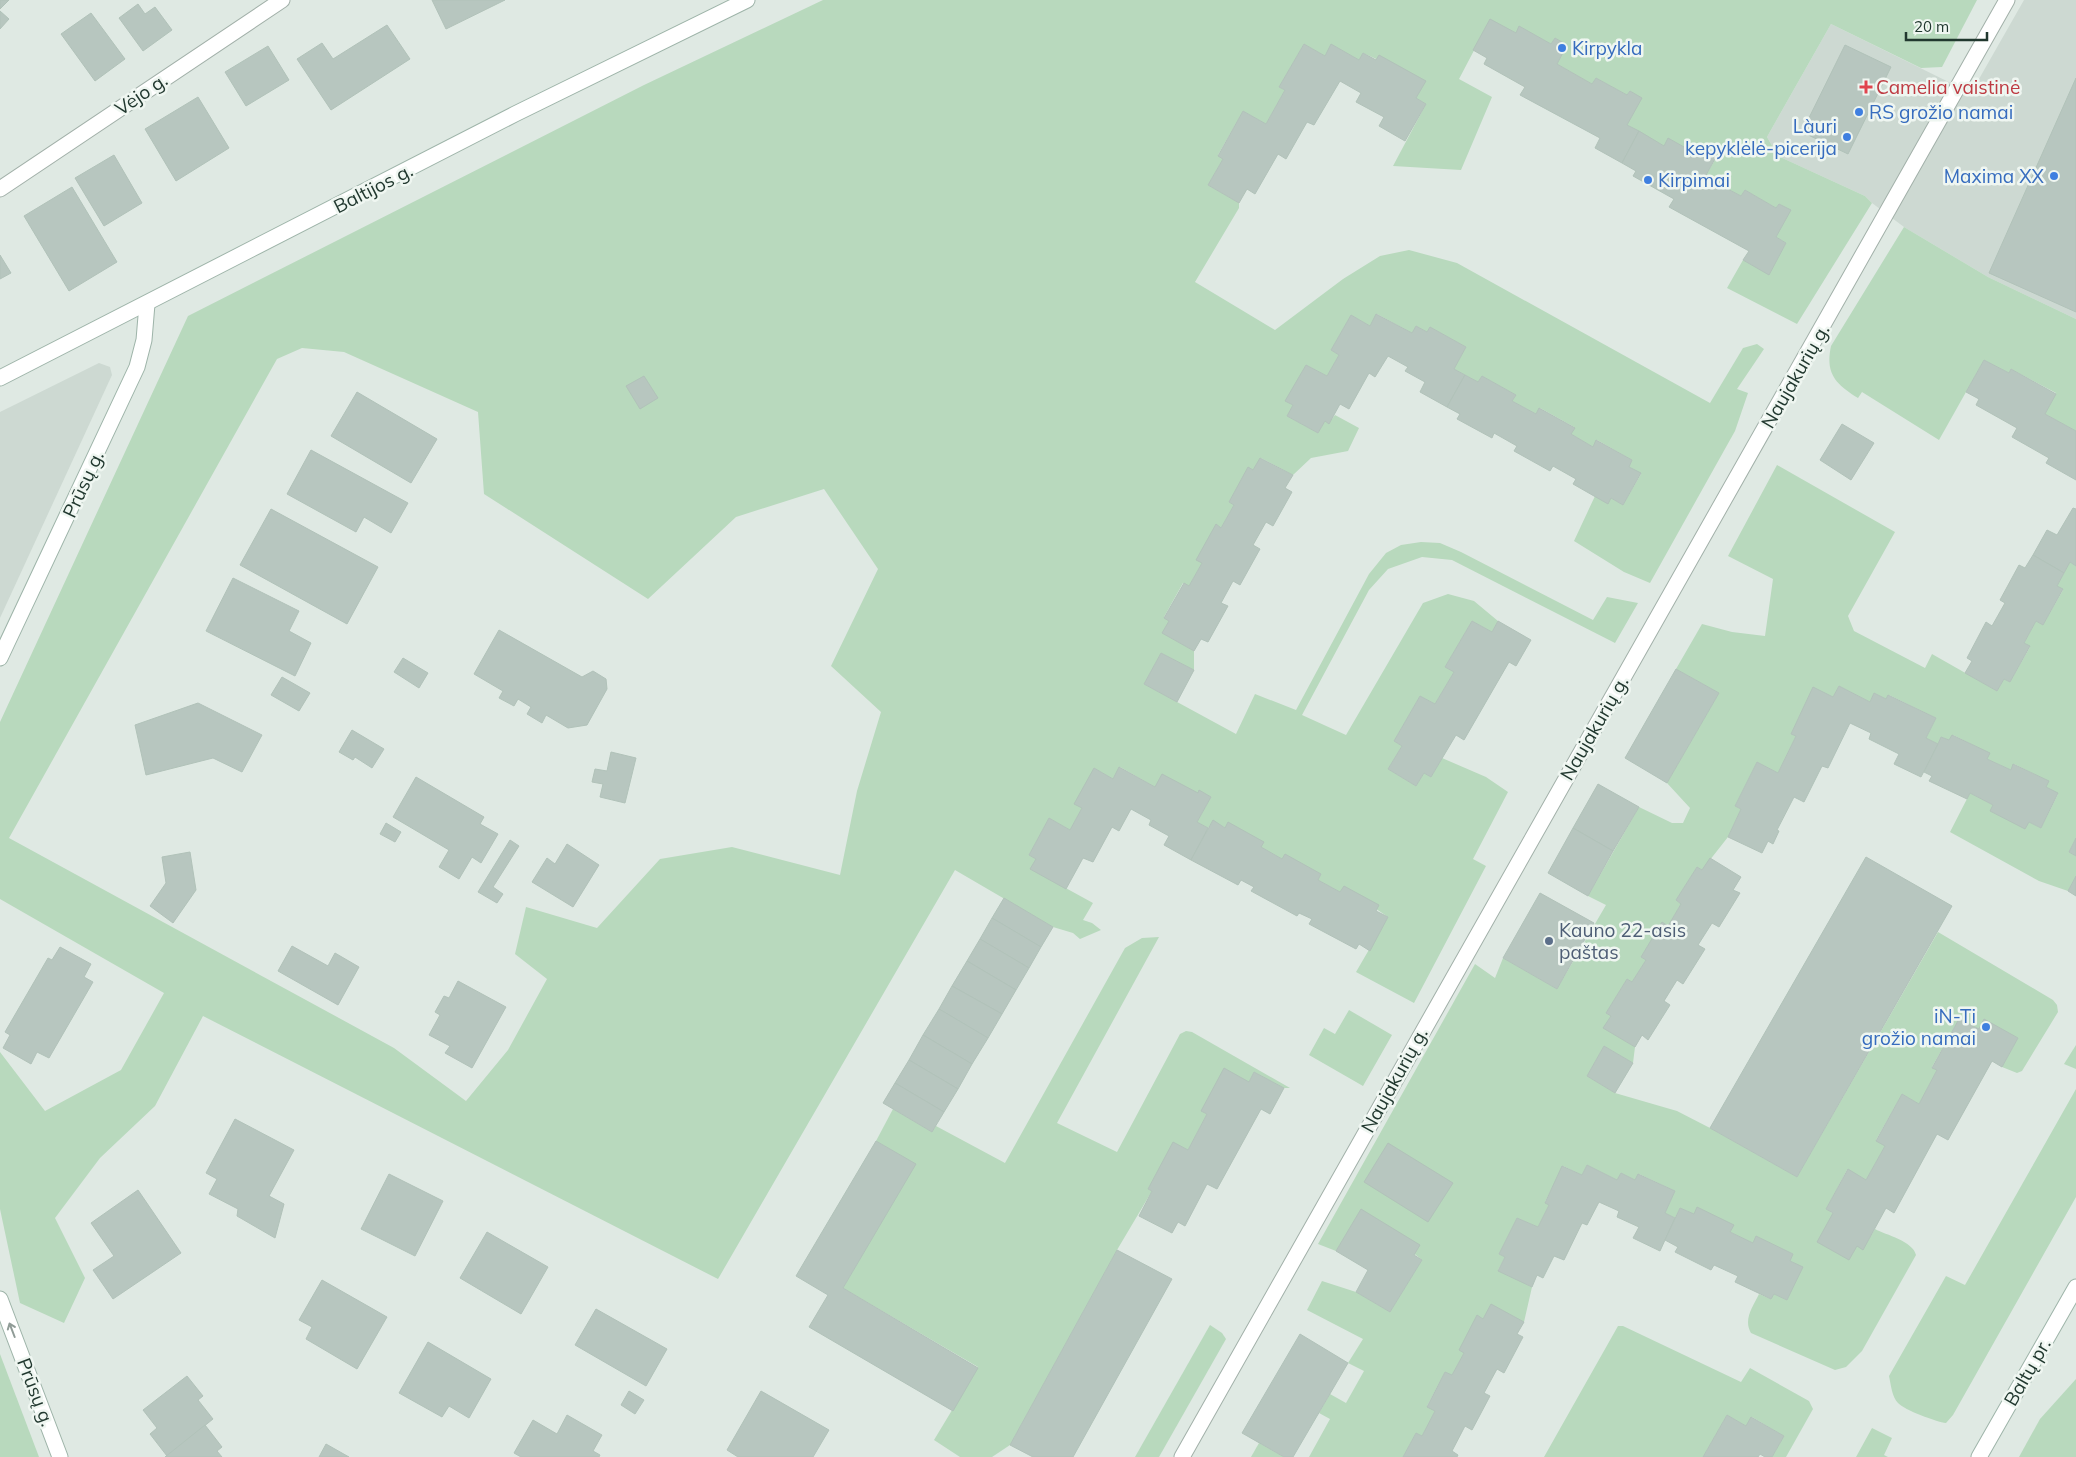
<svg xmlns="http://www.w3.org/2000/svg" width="2076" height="1457" font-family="Mulish,sans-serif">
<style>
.built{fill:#cdd9d2}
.green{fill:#b8d9bd;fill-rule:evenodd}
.building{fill:#b7c6bf;stroke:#b1c2b9}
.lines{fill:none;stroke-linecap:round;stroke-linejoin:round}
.street-casing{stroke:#a2b0a9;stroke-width:17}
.secondary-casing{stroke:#9eb4a9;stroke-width:17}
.street{stroke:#fff;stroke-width:15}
.secondary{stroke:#fff;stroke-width:15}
.oneway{stroke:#909c97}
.shop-dot{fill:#3f7fe0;stroke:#eff6f1;stroke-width:2}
.health-dot{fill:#e0444e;stroke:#eff6f1;stroke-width:2}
.service-dot{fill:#5c6f8a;stroke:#eff6f1;stroke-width:2}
.labels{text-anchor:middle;stroke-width:5;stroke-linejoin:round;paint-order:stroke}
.shop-label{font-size:19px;fill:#366cbe;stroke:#eff6f1;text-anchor:start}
.health-label{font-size:19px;fill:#be3a42;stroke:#eff6f1;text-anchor:start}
.street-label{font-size:19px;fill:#21382f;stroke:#eff6f1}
.service-label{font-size:19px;fill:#4e5e75;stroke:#eff6f1;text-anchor:start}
</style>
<rect width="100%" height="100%" fill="#dfe9e3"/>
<!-- built -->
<g class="built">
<path d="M2024,0H2076V319L1988,277L1904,227L1872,203L1865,196L1778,156L1767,137L1831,24L1971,93Z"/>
<path d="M99,363L110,367L112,375L0,618V412Z"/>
</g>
<!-- green -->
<g class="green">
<path d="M823,0H1977L1942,67L1921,68L1831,24L1767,137L1778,156L1865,196L1872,203L1797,324L1727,288L1743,260L1769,274L1786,243L1776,237L1790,210L1779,204L1776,208L1745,190L1741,196L1705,177L1716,158L1704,150L1700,156L1669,139L1664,146L1627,125L1641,98L1630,91L1627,95L1596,78L1592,84L1557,64L1567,45L1555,38L1551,44L1520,27L1516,33L1490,20L1459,79L1492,97L1461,170L1393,166L1426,104L1416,98L1425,81L1363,53L1359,60L1332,45L1325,56L1304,44L1279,87L1285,90L1266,124L1243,111L1218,155L1223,159L1208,185L1239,203V208L1195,282L1275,330L1343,279L1380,256L1409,250L1457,263L1710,403L1743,348L1757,344L1764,349L1737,389L1748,393L1735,431L1650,583L1624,572L1574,541L1595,496L1611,498L1623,505L1641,474L1629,467L1632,460L1597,440L1593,447L1571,434L1574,427L1540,408L1536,414L1512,401L1516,395L1482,376L1478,382L1454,369L1466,347L1430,327L1427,332L1416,326L1412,333L1377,314L1370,326L1351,315L1331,350L1339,355L1327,376L1306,365L1286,401L1293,405L1287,416L1318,433L1325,421L1329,423L1335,415L1359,428L1348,451L1311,458L1293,475L1261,458L1253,470L1248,468L1229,502L1234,505L1221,528L1216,525L1202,563L1189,586L1183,583L1164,617L1169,621L1163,633L1194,651V670L1161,653L1144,684L1236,734L1255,694L1296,710L1369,574L1386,553L1401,545L1421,542L1440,543L1461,552L1593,620L1607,597L1638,603L1615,643L1452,560L1422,557L1388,569L1369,590L1302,715L1346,735L1423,603L1448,594L1474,601L1498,621L1492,632L1472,621L1445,667L1454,672L1435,704L1420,696L1394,741L1402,746L1388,769L1416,786L1424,773L1431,777L1442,758L1486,777L1508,792L1473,859L1486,866L1414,1003L1356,972L1388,917L1344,887L1340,892L1318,880L1321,874L1285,855L1282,859L1213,821L1208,828L1197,822L1211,797L1200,791L1198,793L1155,787L1120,767L1113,779L1094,768L1082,808L1070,830L1049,818L1029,855L1036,859L1031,869L1093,903L1083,920L1092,923L1101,930L1080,939L1073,933L1053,927L955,870L718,1279L203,1016L155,1106L100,1158L55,1218L85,1278L64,1323L20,1303L0,1209V1052L45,1111L121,1070L164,993L0,899V722L188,316L644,85ZM302,348L344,352L478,412L484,494L648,599L736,517L824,489L878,569L831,666L881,712L857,791L840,875L732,847L660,859L597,928L526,907L515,954L547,979L508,1050L466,1101L394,1048L9,838L277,359Z"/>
<path d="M1904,227L1988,277L2076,319V431L2045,414L2056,393L2011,369L2009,373L1984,360L1939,440L1862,392L1858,398C1836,384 1825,374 1831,346Z"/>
<path d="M1777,465L1895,532L1848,616L1854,631L1925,668L1932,654L1997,691L2004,679L2010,682L2030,647L2024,643L2036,621L2043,625L2063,590L2057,586L2070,562L2076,566V838L2069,852L2076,856V876L2068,891L2039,881L1950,832L1970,793L1993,805L1991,811L2025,828L2029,822L2041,828L2058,794L2046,787L2048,781L2014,764L2011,770L1987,759L1989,753L1953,735L1949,740L1941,737L1938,744L1926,738L1936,718L1889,695L1886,699L1874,693L1870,702L1839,686L1833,697L1813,688L1791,734L1796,736L1778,773L1757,762L1735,806L1741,809L1728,837L1702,870L1697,867L1676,900L1681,904L1668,926L1662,923L1641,957L1646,960L1632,982L1627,979L1606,1013L1611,1016L1604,1028L1635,1047L1633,1063L1604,1046L1587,1076L1615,1093L1677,1111L1710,1128L1797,1177L1938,932L2053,1000L2057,1005L2058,1012L2022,1071L2017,1073L2002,1067L2018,1038L1984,1020L1979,1029L1959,1019L1932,1067L1937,1070L1919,1104L1902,1094L1876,1140L1885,1146L1866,1180L1847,1170L1826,1209C1843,1218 1847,1240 1863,1249L1875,1229C1886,1235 1913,1241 1916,1255L1862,1351L1846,1367L1835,1370L1751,1333C1743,1319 1753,1307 1759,1294L1771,1299L1774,1294L1787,1300L1802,1267L1790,1261L1793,1254L1756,1237L1753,1243L1730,1232L1733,1226L1694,1214L1680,1208L1675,1218L1665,1213L1675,1191L1639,1174L1635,1180L1621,1173L1617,1180L1587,1165L1582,1175L1563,1166L1545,1202L1549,1205L1538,1227L1517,1218L1499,1254L1505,1257L1498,1270L1532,1287L1524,1322L1491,1305L1483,1319L1478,1316L1464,1353L1452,1375L1445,1372L1427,1406L1435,1411L1422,1436L1416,1433L1403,1457H1309L1330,1419L1319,1413L1330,1394L1346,1403L1364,1371L1348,1363L1363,1339L1307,1310L1322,1281L1356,1292L1390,1312L1422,1260L1361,1210L1336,1251L1318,1244L1475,964L1495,978L1503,958L1557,989L1606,905L1588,896L1639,807L1672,823H1683L1690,808L1667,783L1719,693L1676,669L1702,624L1732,632L1765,636L1773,579L1728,556Z"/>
<path d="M1159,937L1057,1123L1117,1152L1180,1034L1186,1031L1192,1032L1290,1088H1284L1254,1072L1249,1082L1202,1111L1207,1114L1188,1150L1174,1143L1148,1189L1152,1191L1117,1250L1010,1445L992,1457H960L934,1440L978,1367L843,1288L915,1164L876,1141L893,1109L932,1132L936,1126L1005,1163L1125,948L1142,938Z"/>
<path d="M1349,1010L1392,1035L1363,1086L1309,1055L1324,1028L1335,1034Z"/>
<path d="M2076,1045V1069L2064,1064Z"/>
<path d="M2076,1089V1197L1953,1415L1946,1423C1937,1422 1904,1410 1898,1403C1892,1397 1891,1385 1889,1376L1946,1276L1965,1285Z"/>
<path d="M1210,1325L1222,1333L1226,1339L1159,1457H1135Z"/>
<path d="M1618,1326H1623L1741,1382L1750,1368L1809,1401L1813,1409L1786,1457H1772L1784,1436L1752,1417L1746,1426L1727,1415L1703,1457H1544Z"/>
<path d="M0,1354L39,1457H0Z"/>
<path d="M2076,1379V1457H2019L2040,1419Z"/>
<path d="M1872,1428L1892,1438L1884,1455L1888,1457H1856Z"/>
<path d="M1259,1443L1284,1457H1251Z"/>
</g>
<!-- building -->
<g class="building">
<path d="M0,0H9L0,9Z"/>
<path d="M432,0H505L446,29Z"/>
<path d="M138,4L145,14L155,7L172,30L143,51L119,18Z"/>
<path d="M0,11L9,19L0,29Z"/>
<path d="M91,13L125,59L95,81L61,34Z"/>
<path d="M1490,19L1516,33L1519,26L1551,44L1555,38L1567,45L1557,64L1592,84L1596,78L1627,95L1630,91L1642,98L1627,125L1639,131L1622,163L1595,148L1600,138L1520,95L1525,87L1484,64L1487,58L1473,50Z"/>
<path d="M387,25L410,59L331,110L297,59L322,43L333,59Z"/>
<path d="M1304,44L1325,56L1331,44L1359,60L1363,53L1376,60L1379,55L1426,81L1416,98L1426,104L1405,141L1379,126L1384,117L1356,102L1361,93L1340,81L1314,125L1307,122L1286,159L1278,154L1255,194L1247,189L1239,203L1208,185L1223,159L1218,156L1243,111L1266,124L1285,90L1279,87Z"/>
<path d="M1845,45L1891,67L1848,154L1802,132Z"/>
<path d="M268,46L289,80L246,106L225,72Z"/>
<path d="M2076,78V312L1989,273Z"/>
<path d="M198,97L229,148L176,181L145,129Z"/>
<path d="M1639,131L1664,146L1668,138L1700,156L1704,150L1716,157L1705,177L1741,196L1745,190L1776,208L1779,204L1791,210L1776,237L1786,243L1769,275L1743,260L1749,251L1669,207L1674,199L1633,176L1636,171L1622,163Z"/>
<path d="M114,155L142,203L104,226L75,178Z"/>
<path d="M72,187L117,262L69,291L24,216Z"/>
<path d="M0,255L11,273L0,279Z"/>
<path d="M1376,314L1412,333L1416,326L1427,332L1430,327L1466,347L1454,369L1465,375L1447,407L1420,392L1425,382L1405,371L1408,367L1388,356L1375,377L1369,373L1349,409L1340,404L1329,424L1325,421L1318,433L1287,416L1293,405L1285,401L1306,365L1327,376L1339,355L1331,350L1351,315L1370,326Z"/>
<path d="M1984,360L2009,373L2011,369L2056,394L2045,414L2076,431V480L2046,463L2049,458L2012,437L2017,428L1976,405L1979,399L1966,392Z"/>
<path d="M1465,375L1478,382L1482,376L1516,395L1512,401L1536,414L1539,408L1575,428L1571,434L1593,447L1596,440L1632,460L1629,467L1641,473L1623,505L1611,498L1608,504L1573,484L1576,479L1553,466L1550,471L1514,451L1517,446L1494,433L1492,438L1457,419L1460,414L1447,407Z"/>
<path d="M644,376L658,398L640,409L626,386Z"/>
<path d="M357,392L437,439L411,483L331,436Z"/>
<path d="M1842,424L1874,443L1851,480L1820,460Z"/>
<path d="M311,450L408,503L391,533L364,517L356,532L287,494Z"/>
<path d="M1260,458L1293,475L1285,488L1292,492L1273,526L1266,522L1253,545L1260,549L1240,585L1233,581L1221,603L1228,606L1208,642L1201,639L1194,651L1162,633L1169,621L1164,618L1184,583L1189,586L1202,563L1196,560L1216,524L1221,528L1234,505L1229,502L1248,467L1253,470Z"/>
<path d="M2073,508L2076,509V566L2070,562L2064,573L2033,555L2047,530L2057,535Z"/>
<path d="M271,509L378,567L347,624L240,565Z"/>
<path d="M2033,555L2064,573L2057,586L2063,589L2043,625L2036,621L2024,643L2030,646L2010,682L2004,679L1997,691L1965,673L1972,661L1967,658L1986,622L1992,626L2005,603L2000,600L2019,565L2025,568Z"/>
<path d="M233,578L299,611L289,631L311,643L295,676L206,631Z"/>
<path d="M1472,621L1492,632L1498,621L1531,640L1516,666L1509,662L1464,740L1456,735L1431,777L1424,773L1416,786L1388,769L1402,746L1394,741L1420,696L1435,704L1454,672L1445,667Z"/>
<path d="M499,630L582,677L593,671L606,679L607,689L587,725L568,728L546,715L542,723L527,714L531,707L518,699L514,706L499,698L503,691L474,674Z"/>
<path d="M1161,653L1194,670L1177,702L1144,684Z"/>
<path d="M403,658L428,673L419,688L394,672Z"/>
<path d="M1676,669L1719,693L1667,783L1625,758Z"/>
<path d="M282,677L310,693L299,711L271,695Z"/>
<path d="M1839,686L1870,702L1874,693L1886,699L1888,695L1936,718L1926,738L1938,744L1921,777L1894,764L1899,754L1869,739L1871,733L1850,723L1828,768L1822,766L1804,802L1794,797L1777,830L1779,831L1773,844L1768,841L1762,853L1728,837L1741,809L1735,806L1757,762L1778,773L1796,736L1791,734L1813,687L1833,697Z"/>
<path d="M198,703L262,735L242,772L213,758L146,775L135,725Z"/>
<path d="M352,730L384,749L372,768L355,757L353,760L339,752Z"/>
<path d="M1952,735L1990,753L1987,759L2011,770L2013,764L2049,781L2046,787L2058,793L2041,828L2029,822L2025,829L1990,811L1993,805L1970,793L1967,799L1929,781L1932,776L1924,772L1938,744L1941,737L1949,740Z"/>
<path d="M611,752L636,758L625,803L600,797L603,784L592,782L595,769L607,771Z"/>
<path d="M1119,767L1155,787L1162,774L1198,793L1199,790L1211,797L1197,822L1208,828L1191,860L1164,845L1169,836L1149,825L1151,820L1131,809L1119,831L1112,827L1093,862L1083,858L1066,889L1030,869L1036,859L1029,855L1049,818L1070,830L1082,808L1074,804L1094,768L1113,779Z"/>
<path d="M416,777L484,817L480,824L498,834L481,863L472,857L459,879L439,867L449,850L393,817Z"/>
<path d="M1598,784L1639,807L1613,851L1573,828Z"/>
<path d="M1213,820L1225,828L1228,822L1264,842L1261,847L1282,859L1285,854L1321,874L1318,880L1340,892L1344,886L1379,905L1376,911L1388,917L1370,951L1359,944L1356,949L1309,924L1312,919L1299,913L1297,916L1251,891L1254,887L1241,880L1238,885L1191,860Z"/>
<path d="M386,823L401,832L395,842L380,834Z"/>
<path d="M1573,828L1613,851L1588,896L1548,873Z"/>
<path d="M2076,838V856L2069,852Z"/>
<path d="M510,840L519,846L493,887L503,894L497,903L478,892Z"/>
<path d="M567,844L599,865L573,907L532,882L547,858L555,864Z"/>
<path d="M190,852L196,890L173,923L150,906L166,883L162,857Z"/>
<path d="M1866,857L1952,906L1797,1177L1710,1128Z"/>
<path d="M1710,858L1741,877L1733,890L1740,893L1719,927L1712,923L1698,945L1705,949L1683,984L1677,980L1664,1001L1670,1005L1648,1040L1642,1035L1635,1047L1603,1028L1611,1016L1606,1013L1627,979L1632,982L1646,960L1641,957L1662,922L1668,926L1681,904L1676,900L1697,867L1702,870Z"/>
<path d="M2076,876V896L2068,891Z"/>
<path d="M1540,893L1594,923L1557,989L1503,958Z"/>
<path d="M1004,898L1053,927L1041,947L992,918Z"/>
<path d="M992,918L1041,947L1029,968L980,939Z"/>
<path d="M980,939L1029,968L1016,990L967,961Z"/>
<path d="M292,946L328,966L335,953L359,967L338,1005L278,971Z"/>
<path d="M60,947L91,964L84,977L93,982L49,1058L37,1052L31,1064L3,1048L10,1035L5,1032L48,958L52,960Z"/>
<path d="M967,961L1016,990L1002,1014L952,986Z"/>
<path d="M458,981L506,1007L472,1068L445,1053L450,1046L429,1035L440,1015L435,1012L444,996L449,998Z"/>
<path d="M952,986L1002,1014L988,1038L939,1009Z"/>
<path d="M939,1009L988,1038L972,1064L923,1035Z"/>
<path d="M1959,1019L1979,1029L1984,1019L2018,1038L2002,1067L1992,1061L1948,1140L1937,1134L1894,1213L1886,1208L1863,1250L1857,1246L1849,1260L1817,1242L1833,1213L1826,1209L1848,1169L1866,1180L1885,1146L1876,1141L1902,1094L1919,1104L1937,1070L1932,1068Z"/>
<path d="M923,1035L972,1064L958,1089L909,1060Z"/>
<path d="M1604,1046L1633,1063L1615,1093L1587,1076Z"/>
<path d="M909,1060L958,1089L944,1112L895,1083Z"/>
<path d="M1224,1068L1249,1082L1254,1072L1284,1088L1270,1114L1261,1109L1217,1189L1207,1184L1185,1226L1178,1222L1172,1233L1139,1216L1152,1191L1148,1189L1173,1142L1188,1150L1207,1114L1201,1111Z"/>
<path d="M895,1083L944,1112L932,1132L883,1103Z"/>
<path d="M235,1119L294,1150L269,1196L284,1204L275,1238L237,1216L238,1209L209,1194L217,1179L206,1173Z"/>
<path d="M876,1141L916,1164L843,1288L978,1368L953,1411L809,1327L828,1295L796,1276Z"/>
<path d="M1388,1143L1453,1183L1428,1222L1364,1182Z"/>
<path d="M1587,1165L1617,1180L1621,1173L1635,1180L1638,1174L1675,1191L1665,1213L1675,1218L1660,1251L1633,1238L1639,1227L1617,1217L1619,1211L1599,1202L1587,1225L1582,1223L1564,1260L1554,1256L1543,1278L1537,1275L1532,1287L1498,1271L1505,1257L1499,1254L1517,1218L1538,1227L1549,1205L1545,1203L1562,1166L1582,1175Z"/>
<path d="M389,1174L443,1201L415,1256L361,1229Z"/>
<path d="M138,1190L181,1253L113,1299L93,1270L114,1256L91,1223Z"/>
<path d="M1697,1207L1734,1225L1730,1232L1753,1243L1756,1236L1793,1254L1790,1261L1803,1267L1787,1300L1774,1294L1771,1299L1735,1282L1738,1276L1714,1265L1711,1270L1675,1252L1678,1247L1665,1240L1680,1208L1694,1214Z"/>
<path d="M1361,1209L1420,1245L1414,1255L1422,1260L1390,1312L1356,1292L1368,1270L1336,1251Z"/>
<path d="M487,1232L548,1267L521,1314L460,1278Z"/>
<path d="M1117,1250L1172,1279L1073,1457H1033L1010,1445Z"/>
<path d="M322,1280L387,1317L357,1369L306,1339L312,1327L299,1320Z"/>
<path d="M1491,1304L1524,1322L1517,1334L1523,1337L1504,1373L1497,1369L1484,1393L1490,1396L1472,1430L1465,1426L1452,1451L1458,1455L1457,1457H1403L1416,1433L1422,1436L1435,1411L1427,1407L1445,1372L1452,1375L1464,1353L1459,1350L1477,1315L1483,1319Z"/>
<path d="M596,1309L667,1349L646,1386L575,1345Z"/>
<path d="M1300,1334L1348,1363L1293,1457H1284L1242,1433Z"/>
<path d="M428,1342L491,1379L469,1418L449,1406L442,1417L399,1393Z"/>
<path d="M187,1376L203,1396L198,1400L213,1419L167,1456L150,1434L157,1428L143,1410Z"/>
<path d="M629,1391L644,1400L635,1414L621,1405Z"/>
<path d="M761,1391L829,1430L813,1457H738L727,1450Z"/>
<path d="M567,1415L602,1435L593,1451L600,1455L599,1457H521L514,1453L533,1420L557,1434Z"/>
<path d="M1727,1415L1746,1426L1751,1417L1784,1436L1772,1457H1765L1760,1454L1758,1457H1703Z"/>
<path d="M205,1425L222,1447L217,1451L222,1457H165Z"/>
<path d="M326,1444L349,1457H319Z"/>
</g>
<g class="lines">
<defs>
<g id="street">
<path d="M0,189L282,0"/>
<path d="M1182,1457L2007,0"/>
</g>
<g id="secondary">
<path d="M0,378L515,114L747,0"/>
<path d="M0,658L137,367L144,340L147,304"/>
<path d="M0,1299L60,1457"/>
<path d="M1979,1457L2076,1287"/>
</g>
</defs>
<!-- street casing -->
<use href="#street" class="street-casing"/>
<!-- secondary casing -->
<use href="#secondary" class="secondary-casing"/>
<!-- street -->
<use href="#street" class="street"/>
<!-- secondary -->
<use href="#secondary" class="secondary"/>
</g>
<!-- one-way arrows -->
<defs><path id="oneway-shaft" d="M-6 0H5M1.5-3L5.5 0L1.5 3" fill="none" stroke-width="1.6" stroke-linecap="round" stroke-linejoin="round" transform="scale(1.25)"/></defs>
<use class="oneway" href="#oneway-shaft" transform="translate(12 1330) rotate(-111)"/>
<!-- markers -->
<g class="shop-dot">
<circle cx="1562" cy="48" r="5"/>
<circle cx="1859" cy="112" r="5"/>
<circle cx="1847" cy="137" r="5"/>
<circle cx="2054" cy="176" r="5"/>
<circle cx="1648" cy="180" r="5"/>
<circle cx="1986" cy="1027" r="5"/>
</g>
<path class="health-dot" d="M1863.5 79.5h5v5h5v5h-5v5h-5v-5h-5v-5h5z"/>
<circle class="service-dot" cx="1549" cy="941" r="5"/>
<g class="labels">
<!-- shop labels -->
<g class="shop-label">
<text x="1572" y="55">Kirpykla</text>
<text x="1869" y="119">RS grožio namai</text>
<text x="1837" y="133" text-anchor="end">Làuri<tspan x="1837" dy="22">kepyklėlė-picerija</tspan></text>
<text x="2044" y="183" text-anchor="end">Maxima XX</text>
<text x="1658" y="187">Kirpimai</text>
<text x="1976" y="1023" text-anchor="end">iN-Ti<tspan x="1976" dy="22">grožio namai</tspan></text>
</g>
<!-- health labels -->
<g class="health-label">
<text x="1876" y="94">Camelia vaistinė</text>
</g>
<!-- street labels -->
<g class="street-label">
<text transform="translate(141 94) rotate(-34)" y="7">Vėjo g.</text>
<text transform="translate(373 188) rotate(-27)" y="7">Baltijos g.</text>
<text transform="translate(1795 376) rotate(-60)" y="7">Naujakurių g.</text>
<text transform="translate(83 484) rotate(-65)" y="7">Prūsų g.</text>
<text transform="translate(1594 728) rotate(-60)" y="7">Naujakurių g.</text>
<text transform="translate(1394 1080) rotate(-61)" y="7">Naujakurių g.</text>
<text transform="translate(2027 1372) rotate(-60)" y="7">Baltų pr.</text>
<text transform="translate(36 1392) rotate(69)" y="7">Prūsų g.</text>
</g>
<!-- service labels -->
<g class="service-label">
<text x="1559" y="937">Kauno 22-asis<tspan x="1559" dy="22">paštas</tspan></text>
</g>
</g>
<!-- scale -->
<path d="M1906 32v8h81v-8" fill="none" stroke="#21382f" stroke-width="2.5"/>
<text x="1914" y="32" font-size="15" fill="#21382f" stroke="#eff6f1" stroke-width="4" paint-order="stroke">20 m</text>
</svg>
